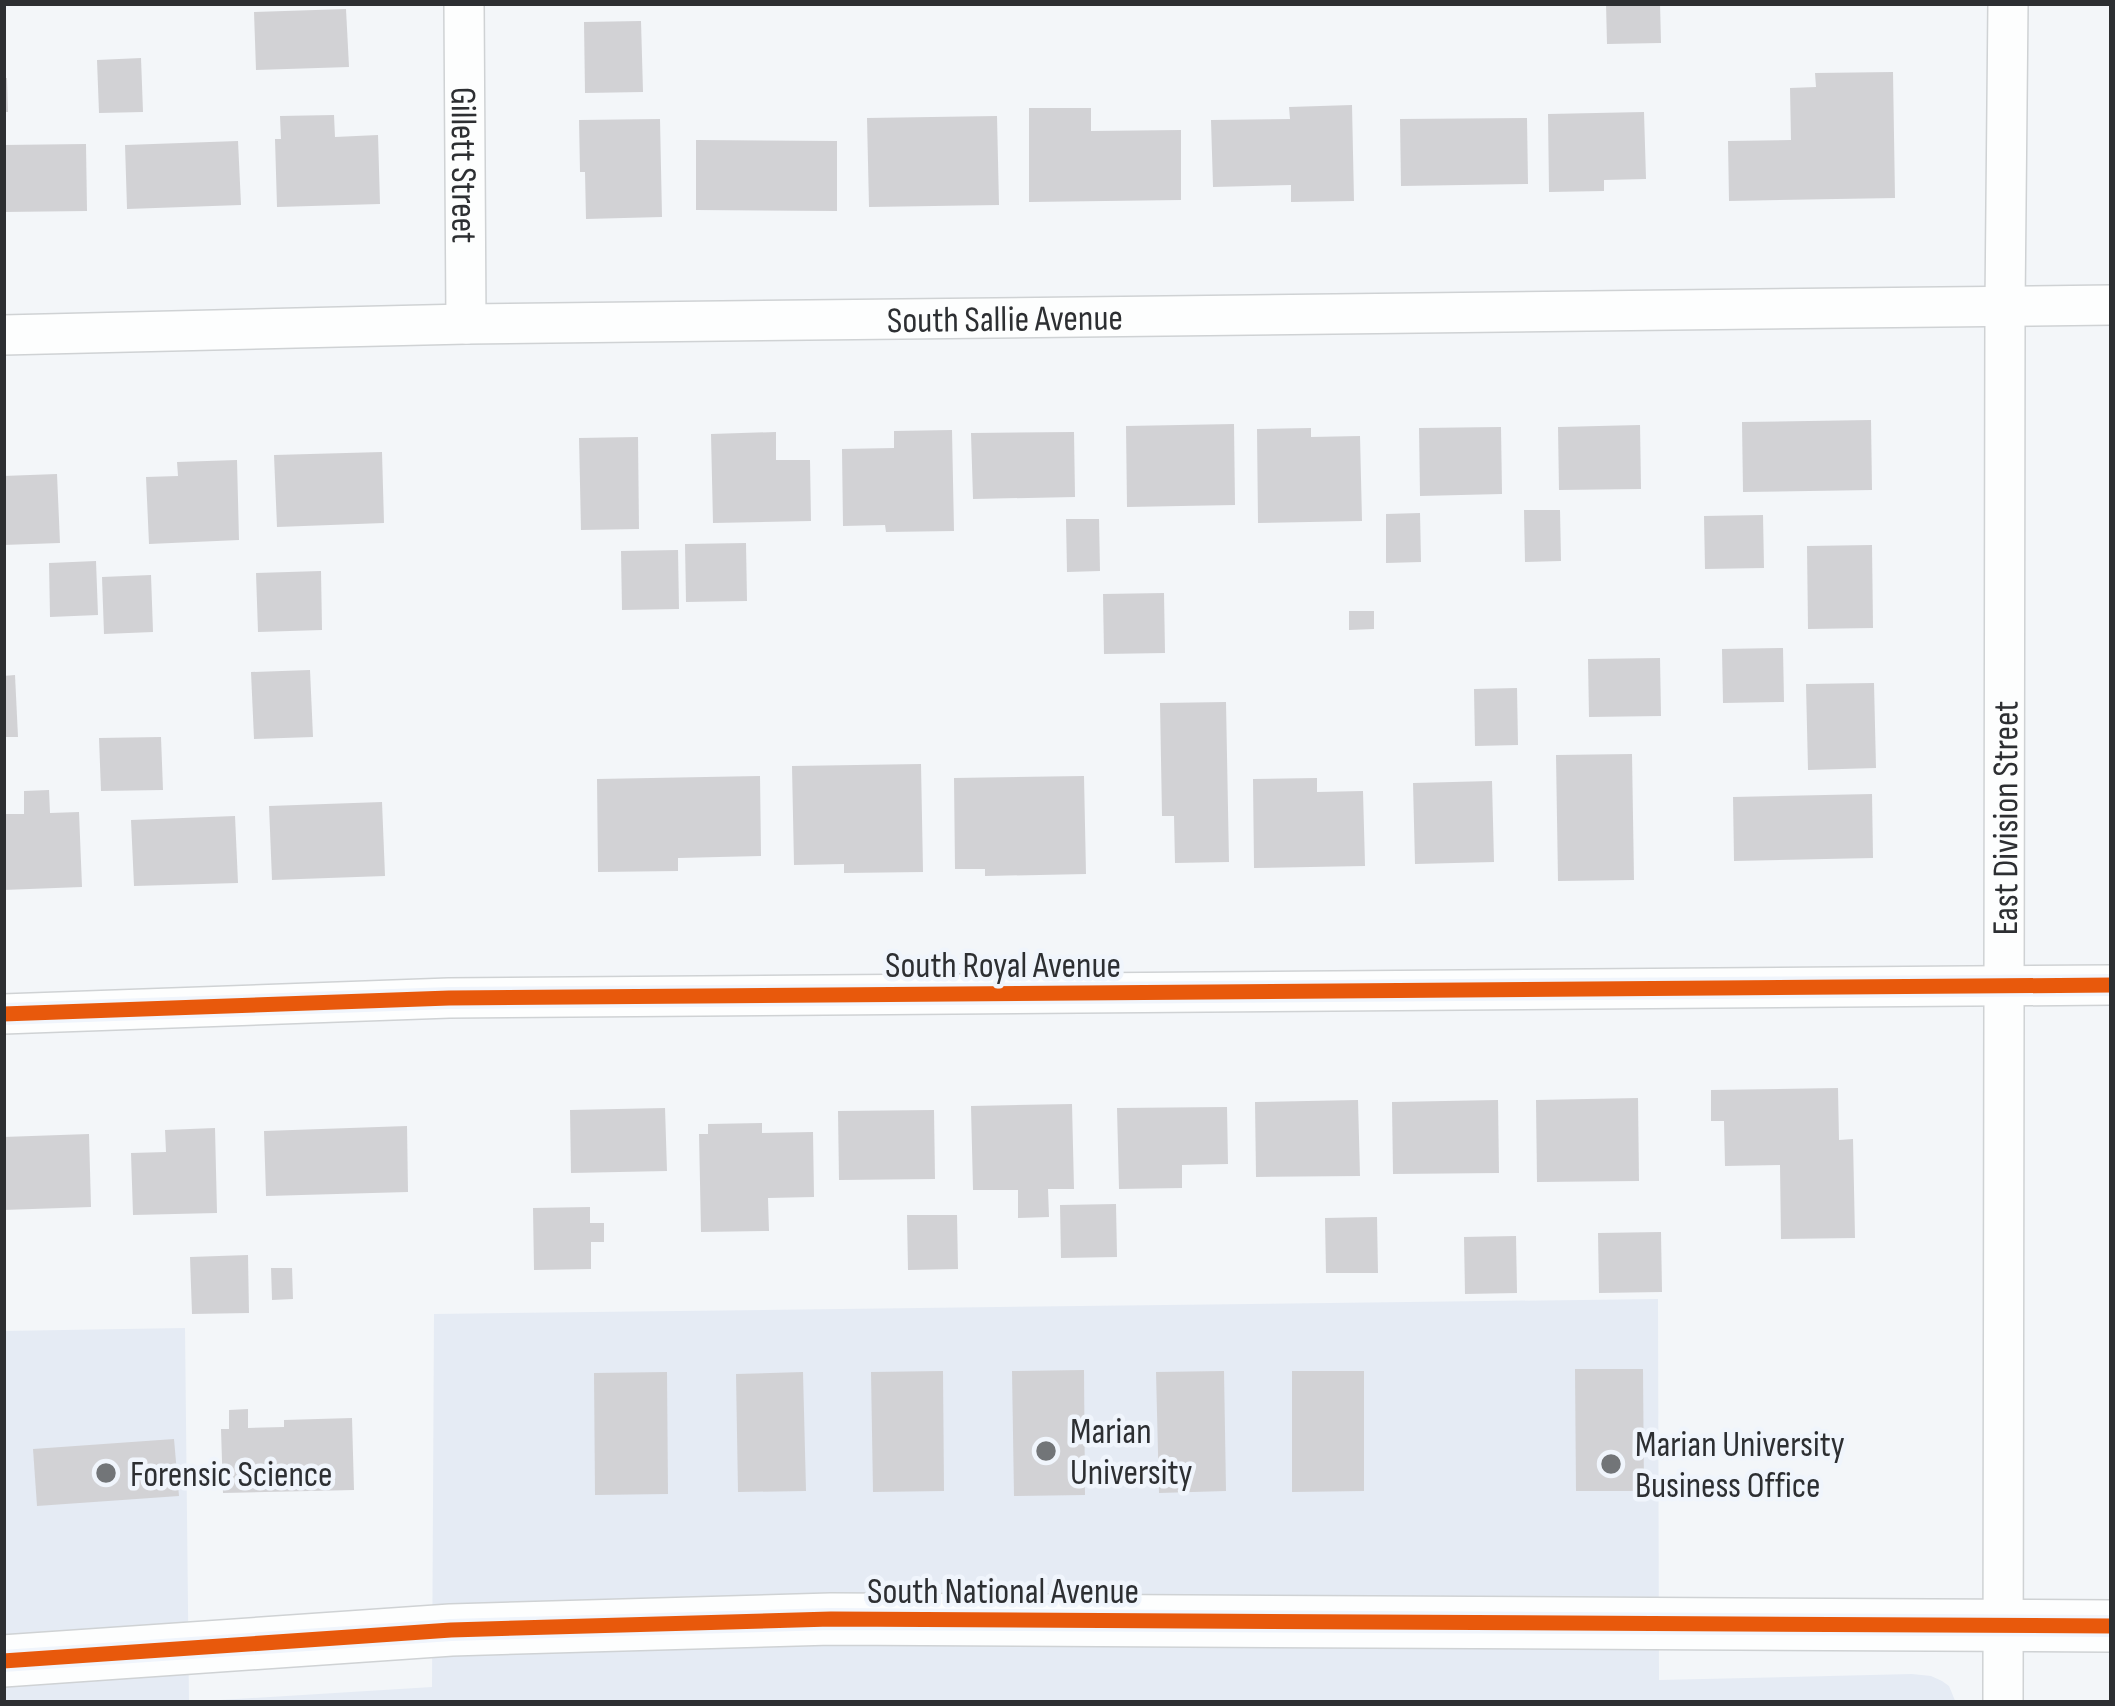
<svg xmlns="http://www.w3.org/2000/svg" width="2115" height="1706" font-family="'Sofia Sans Condensed',sans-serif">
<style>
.built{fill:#e5ebf4}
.building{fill:#d2d2d5}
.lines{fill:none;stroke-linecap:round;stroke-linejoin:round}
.minor-casing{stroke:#cfd2d4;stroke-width:42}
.tertiary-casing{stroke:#cfd2d4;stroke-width:54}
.minor{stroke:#fdfefe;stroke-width:39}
.tertiary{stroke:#fdfefe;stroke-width:51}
.cycleway-casing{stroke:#f0f5fc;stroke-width:22}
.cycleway{stroke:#e8590c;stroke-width:15}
.poi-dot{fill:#727578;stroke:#f0f5fc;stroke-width:4.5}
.labels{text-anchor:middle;stroke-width:9;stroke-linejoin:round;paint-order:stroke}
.street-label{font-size:36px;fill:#2d2f32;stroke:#f0f5fc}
.poi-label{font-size:36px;fill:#2d2f32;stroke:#f0f5fc;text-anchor:start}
</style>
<rect width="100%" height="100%" fill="#f3f6f9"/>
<!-- built -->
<path class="built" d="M1658,1299L1659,1680L1912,1674L1931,1676L1942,1681L1949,1686L1956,1703H3V1331L185,1328L189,1702L432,1687L434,1314Z"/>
<!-- building -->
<g class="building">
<path d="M1606,3H1660L1661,43L1607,44Z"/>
<path d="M346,9L349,67L256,70L254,12Z"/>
<path d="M641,21L643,92L585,93L584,22Z"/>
<path d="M141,58L143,112L99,113L97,60Z"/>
<path d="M1893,72L1895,198L1729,201L1728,141L1791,140L1790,88L1816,87L1815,73Z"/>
<path d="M3,78H7L8,112H3Z"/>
<path d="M1352,105L1354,201L1291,202V185L1213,187L1211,120L1290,119L1289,107Z"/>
<path d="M1029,108H1091V131L1181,130V200L1029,202Z"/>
<path d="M1644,112L1646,179L1604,180V191L1549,192L1548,114Z"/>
<path d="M334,115L335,137L378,135L380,204L277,207L275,139H281L280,116Z"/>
<path d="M997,116L999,205L869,207L867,118Z"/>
<path d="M1527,118L1528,184L1401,186L1400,119Z"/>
<path d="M660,119L662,217L586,219L585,172H580L579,120Z"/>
<path d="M696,140L837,141V211L696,210Z"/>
<path d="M238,141L241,205L127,209L125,145Z"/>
<path d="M86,144L87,211L3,212V145Z"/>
<path d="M1871,420L1872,490L1743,492L1742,422Z"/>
<path d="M1234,424L1235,505L1127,507L1126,426Z"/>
<path d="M1640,425L1641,489L1559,490L1558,427Z"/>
<path d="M1501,427L1502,494L1420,496L1419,428Z"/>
<path d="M1311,428V437L1360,436L1362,521L1258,523L1257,429Z"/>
<path d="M952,430L954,531L886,532L885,525L843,526L842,449L894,448V431Z"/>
<path d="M776,432V460H810L811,521L713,523L711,434Z"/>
<path d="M1074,432L1075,497L973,499L971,433Z"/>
<path d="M638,437L639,529L581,530L579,438Z"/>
<path d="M382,452L384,523L277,527L274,455Z"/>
<path d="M237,460L239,540L149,544L146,477L178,476L177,462Z"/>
<path d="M57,474L60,543L3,545V476Z"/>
<path d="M1524,510H1560L1561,561L1525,562Z"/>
<path d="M1420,513L1421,562L1386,563V514Z"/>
<path d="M1763,515L1764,568L1705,569L1704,516Z"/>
<path d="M1066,519H1099L1100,571L1067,572Z"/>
<path d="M746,543L747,601L686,602L685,544Z"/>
<path d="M1872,545L1873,628L1808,629L1807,546Z"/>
<path d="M678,550L679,609L622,610L621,551Z"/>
<path d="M96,561L98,615L50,617L49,563Z"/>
<path d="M321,571L322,630L258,632L256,573Z"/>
<path d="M151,575L153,632L104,634L102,577Z"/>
<path d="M1164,593L1165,653L1104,654L1103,594Z"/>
<path d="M1349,611H1374V629L1349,630Z"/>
<path d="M1783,648L1784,702L1723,703L1722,649Z"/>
<path d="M1660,658L1661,716L1589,717L1588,659Z"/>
<path d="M310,670L313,737L254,739L251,672Z"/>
<path d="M15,675L18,737H3V676Z"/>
<path d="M1874,683L1876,768L1808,770L1806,684Z"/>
<path d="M1517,688L1518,745L1475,746L1474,689Z"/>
<path d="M1226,702L1229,862L1175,863L1174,816H1162L1160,703Z"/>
<path d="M161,737L163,790L101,791L99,738Z"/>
<path d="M1632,754L1634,880L1558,881L1556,755Z"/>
<path d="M921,764L923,872L844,873V864L794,865L792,766Z"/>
<path d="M760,776L761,856L678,858V871L598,872L597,779Z"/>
<path d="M1084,776L1086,874L985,876V869H955L954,778Z"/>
<path d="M1317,778V792L1363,791L1365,866L1254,868L1253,779Z"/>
<path d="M1492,781L1494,862L1415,864L1413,783Z"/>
<path d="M49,790L50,813L79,812L82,887L3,890V814H24V791Z"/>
<path d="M1872,794L1873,858L1734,861L1733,797Z"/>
<path d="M382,802L385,876L272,880L269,806Z"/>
<path d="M235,816L238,883L134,886L131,820Z"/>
<path d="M1838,1088L1839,1140L1853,1139L1855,1238L1781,1239L1780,1165L1725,1166L1724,1121H1711V1090Z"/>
<path d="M1638,1098L1639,1181L1537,1182L1536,1100Z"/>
<path d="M1358,1100L1360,1176L1256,1177L1255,1102Z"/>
<path d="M1498,1100L1499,1173L1393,1174L1392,1102Z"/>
<path d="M1072,1104L1074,1189H1048L1049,1217L1018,1218V1190H973L971,1106Z"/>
<path d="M1227,1107L1228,1164L1182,1165V1188L1119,1189L1117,1108Z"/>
<path d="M665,1108L667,1171L571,1173L570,1110Z"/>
<path d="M934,1110L935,1179L839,1180L838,1111Z"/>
<path d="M762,1123V1133L813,1132L814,1197L768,1198L769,1231L701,1232L699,1134H708V1124Z"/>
<path d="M407,1126L408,1192L266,1196L264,1131Z"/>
<path d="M215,1128L217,1213L133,1215L131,1153L166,1152L165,1130Z"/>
<path d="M89,1134L91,1207L3,1210V1137Z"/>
<path d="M1116,1204L1117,1257L1061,1258L1060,1205Z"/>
<path d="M590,1207V1223H604V1242H591V1269L534,1270L533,1208Z"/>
<path d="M907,1215H957L958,1269L908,1270Z"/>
<path d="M1377,1217L1378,1273H1326L1325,1218Z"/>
<path d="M1661,1232L1662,1292L1599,1293L1598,1233Z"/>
<path d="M1516,1236L1517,1293L1465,1294L1464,1237Z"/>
<path d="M248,1255L249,1313L192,1314L190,1257Z"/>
<path d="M271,1268H292L293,1299L272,1300Z"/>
<path d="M1575,1369H1643L1644,1491H1576Z"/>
<path d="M1084,1370L1085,1495L1014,1496L1012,1371Z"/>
<path d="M943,1371L944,1491L873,1492L871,1372Z"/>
<path d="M1224,1371L1226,1491L1159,1493L1156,1372Z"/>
<path d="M1292,1371H1364V1491L1292,1492Z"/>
<path d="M667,1372L668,1494L595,1495L594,1373Z"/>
<path d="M803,1372L806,1491L738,1492L736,1374Z"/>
<path d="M248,1409V1428L284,1427V1420L352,1418L354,1490L223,1493L221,1429H229V1410Z"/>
<path d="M174,1439L179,1496L37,1506L33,1449Z"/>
</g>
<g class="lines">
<defs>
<g id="minor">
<path id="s1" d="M464,3L466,324"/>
<path id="s2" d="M3,335L466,324L2112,305"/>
<path d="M3,1014L449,998L2112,985"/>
<path id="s3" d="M2003,1703L2005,306L2008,3"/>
</g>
<path id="tertiary" d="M3,1661L451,1630L831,1619L2112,1626"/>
</defs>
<!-- minor casing -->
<use href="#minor" class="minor-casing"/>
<!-- tertiary casing -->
<use href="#tertiary" class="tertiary-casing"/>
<!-- minor -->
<use href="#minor" class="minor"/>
<!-- tertiary -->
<use href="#tertiary" class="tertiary"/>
<defs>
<g id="cycleway">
<path d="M3,1014L449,998L2112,985"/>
<path d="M3,1661L451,1630L831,1619L2112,1626"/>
</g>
</defs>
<!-- cycleway casing -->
<use href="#cycleway" class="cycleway-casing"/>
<!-- cycleway -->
<use href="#cycleway" class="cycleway"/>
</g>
<!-- markers -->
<g class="poi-dot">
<circle cx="1046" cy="1451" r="12"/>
<circle cx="1611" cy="1464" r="12"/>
<circle cx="106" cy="1473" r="12"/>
</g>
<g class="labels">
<!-- street labels -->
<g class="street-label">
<text dy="13" stroke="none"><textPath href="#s1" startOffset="162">Gillett Street</textPath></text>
<text dy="13" stroke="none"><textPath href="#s2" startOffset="1002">South Sallie Avenue</textPath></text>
<text dy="13" stroke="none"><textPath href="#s3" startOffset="885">East Division Street</textPath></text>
<text x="1003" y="977">South Royal Avenue</text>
<text x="1003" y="1603">South National Avenue</text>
</g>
<!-- poi labels -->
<g class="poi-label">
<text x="1070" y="1443">Marian<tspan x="1070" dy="41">University</tspan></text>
<text x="1635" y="1456">Marian University<tspan x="1635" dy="41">Business Office</tspan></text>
<text x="130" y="1486">Forensic Science</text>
</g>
</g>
<!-- border -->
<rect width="2115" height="1706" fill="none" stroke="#2d2f32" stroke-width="12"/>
</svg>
